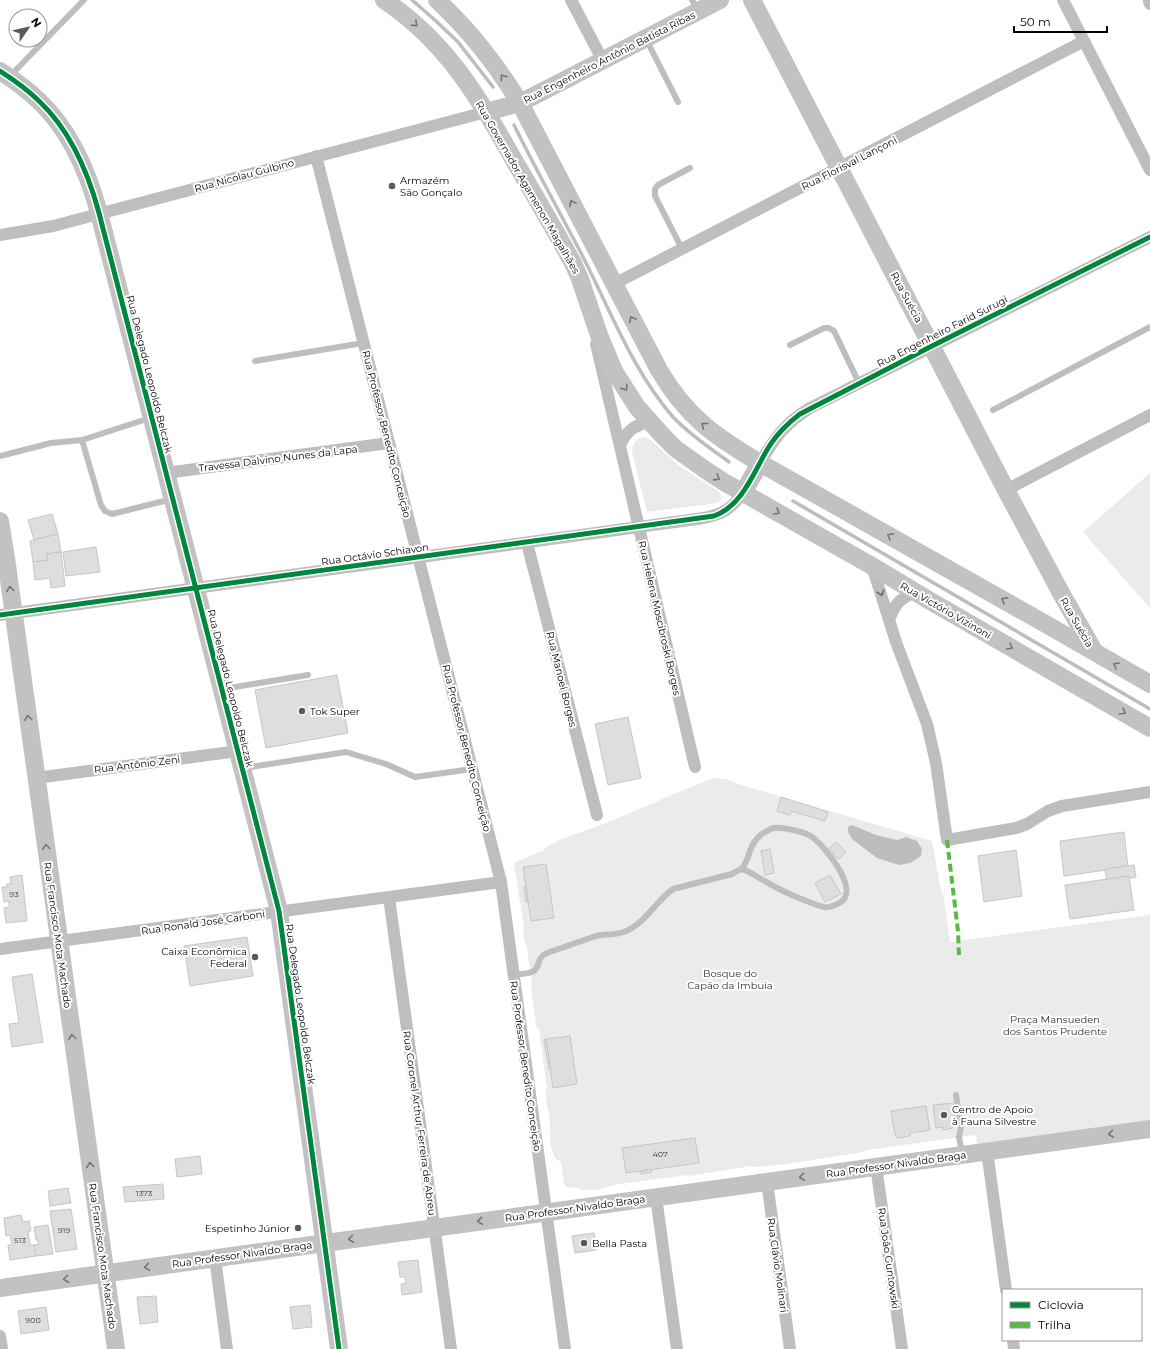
<svg xmlns="http://www.w3.org/2000/svg" width="1150" height="1349" font-family="Montserrat,sans-serif">
<style>
.green{fill:#ebebeb}
.water{fill:#bdbdbd}
.lines{fill:none;stroke-linecap:round;stroke-linejoin:round}
.stream{stroke:#bdbdbd;stroke-width:3.5}
.building{fill:#dedede;stroke:#c6c6c6}
.lane{stroke:#bebebe;stroke-width:6}
.street{stroke:#bebebe;stroke-width:12}
.secondary{stroke:#c2c2c2;stroke-width:18}
.quiet{stroke:#58b947;stroke-width:4;stroke-dasharray:8 4;stroke-linecap:butt}
.cycleway-casing{stroke:#fff;stroke-width:8}
.cycleway{stroke:#00873e;stroke-width:5}
.oneway{stroke:#747474}
.oneway2{stroke:#686868}
.poi-dot{fill:#595959;stroke:#fff;stroke-width:1.5}
.labels{text-anchor:middle;stroke-width:4;stroke-linejoin:round;paint-order:stroke}
.number-label{font-size:8px;fill:#383838}
.street-label{font-size:10px;fill:#000;stroke:#fff}
.poi-label{font-size:10px;fill:#000;stroke:#fff;text-anchor:start}
.park-label{font-size:10px;fill:#313131;stroke:#fff}
</style>
<rect width="100%" height="100%" fill="#fff"/>
<!-- green -->
<g class="green">
<path d="M645,437L651,440L678,465L718,491L722,497L720,501L718,503L647,512L632,452C632,443 637,438 645,437Z"/>
<path d="M1150,473V608L1083,532Z"/>
<path d="M714,778L726,779L738,784L932,841L940,886L944,898L950,942L1150,915V1120L977,1144L976,1135L867,1150L864,1152L786,1164L756,1167L751,1166L689,1176L688,1175L618,1184L598,1190H581L577,1187L568,1188L564,1184L561,1162C558,1160 555,1159 554,1156C548,1142 551,1128 549,1114C547,1105 545,1097 546,1088H547L539,1030L536,1025L531,987L532,984L527,947C524,942 522,933 524,927L514,863L544,850L545,848C562,837 583,832 601,825C639,810 676,792 714,778Z"/>
</g>
<!-- water -->
<path class="water" d="M852,825L876,835L897,840L906,837L917,841L922,849L921,856L910,863L899,865L877,858L852,839L848,832V827Z"/>
<g class="lines">
<!-- stream -->
<g class="stream">
<path d="M412,0L436,21L458,42L493,87"/>
<path d="M514,125C536,170 561,214 584,259C611,312 633,371 673,417C690,435 710,448 729,462"/>
<path d="M793,501L1150,709"/>
</g>
</g>
<!-- building -->
<g class="building">
<path d="M52,514L58,534L34,540L28,520Z"/>
<path d="M58,534L61,552L47,554L48,560L33,562L30,541Z"/>
<path d="M96,547L100,572L66,576L63,552Z"/>
<path d="M61,552L65,586L51,588L50,578L35,580L33,562L48,560L47,554Z"/>
<path d="M337,675L348,733L266,748L255,690Z"/>
<path d="M628,717L641,778L608,785L595,724Z"/>
<path d="M781,797L828,812L825,821L791,811L790,815L777,811Z"/>
<path d="M1124,832L1128,867L1064,876L1060,841Z"/>
<path d="M837,842L846,853L838,859L829,848Z"/>
<path d="M770,849L774,873L765,875L761,851Z"/>
<path d="M1016,850L1022,896L984,902L978,856Z"/>
<path d="M546,864L554,918L531,921L523,867Z"/>
<path d="M1134,865L1136,877L1107,882L1105,869Z"/>
<path d="M22,875L27,921L6,923L4,908L9,907V901L4,902L2,887H7V884H11L10,877Z"/>
<path d="M830,875L841,894L825,902L815,883Z"/>
<path d="M1129,876L1134,910L1070,919L1065,885Z"/>
<path d="M526,886L528,902H526L524,887Z"/>
<path d="M247,937L253,976L190,986L184,946Z"/>
<path d="M32,974L43,1042L12,1047L9,1024L19,1023L12,977Z"/>
<path d="M570,1036L577,1084L553,1088L546,1039Z"/>
<path d="M546,1039L551,1070H549L544,1040Z"/>
<path d="M953,1103L956,1125L952,1126L953,1128L943,1130V1127L936,1128L933,1105Z"/>
<path d="M926,1106L930,1130L910,1133V1136L896,1138V1135H895L891,1111Z"/>
<path d="M695,1138L699,1163L626,1173L622,1148Z"/>
<path d="M200,1156L202,1174L177,1177L175,1159Z"/>
<path d="M651,1169L652,1172L641,1174V1171Z"/>
<path d="M163,1184L164,1199L125,1202L123,1187Z"/>
<path d="M68,1188L71,1203L50,1206L48,1191Z"/>
<path d="M71,1209L77,1249L56,1252L50,1211Z"/>
<path d="M21,1215L23,1222L29,1221L31,1231H28L30,1245H34L36,1256L10,1260L8,1245H12L10,1235L6,1236L4,1218Z"/>
<path d="M48,1225L53,1254L36,1256L34,1245L39,1244L38,1240H36L34,1227Z"/>
<path d="M594,1233L596,1250L575,1253L572,1236Z"/>
<path d="M418,1260L422,1292L402,1295L401,1284L406,1283L405,1277H400L398,1262Z"/>
<path d="M156,1296L158,1322L140,1324L137,1297Z"/>
<path d="M310,1305L312,1327L293,1329L290,1307Z"/>
<path d="M46,1307L49,1330L21,1334L18,1311Z"/>
</g>
<g class="lines">
<!-- lane -->
<g class="lane">
<path d="M692,0L698,10"/>
<path d="M646,39L678,102"/>
<path d="M10,76L84,0"/>
<path d="M682,249L655,196V189L658,185L690,168"/>
<path d="M790,345L824,328H829L834,331L859,383"/>
<path d="M255,361L363,343"/>
<path d="M993,410L1150,327"/>
<path d="M82,440L101,505L105,511L112,514L172,499"/>
<path d="M0,456L51,443L82,440L150,418"/>
<path d="M223,689L308,675"/>
<path d="M244,768L346,752L386,764L415,777L472,769"/>
<path d="M514,975C520,974 529,974 534,971C541,966 535,959 547,953L596,936C605,934 616,935 624,932C645,924 655,902 673,889L732,874C735,872 738,871 741,869C751,861 747,842 765,832C767,831 770,829 773,828C782,827 801,831 809,835C823,843 860,888 841,902C836,905 830,908 824,907C819,906 814,904 809,902C793,896 778,889 763,880C755,876 750,871 741,869"/>
<path d="M956,1095L961,1126L959,1137L962,1153"/>
</g>
<!-- street -->
<g class="street">
<path d="M571,0L603,61"/>
<path d="M1063,0L1150,170"/>
<path d="M1149,2L1150,4"/>
<path d="M316,156L501,882L565,1349"/>
<path d="M0,235L53,226L486,112"/>
<path d="M614,284L1084,41"/>
<path d="M596,344L695,767"/>
<path d="M620,445C627,430 634,426 650,421"/>
<path d="M760,463C774,439 785,423 810,408L1150,237"/>
<path d="M166,473L389,443"/>
<path d="M1006,490L1150,415"/>
<path d="M527,543L597,815"/>
<path d="M872,566L896,642L927,724L936,763L947,840L1016,828L1027,824L1048,811L1062,806L1150,792"/>
<path d="M0,615L704,518C723,514 731,509 743,493"/>
<path d="M889,620C895,604 899,599 915,592"/>
<path d="M36,778L238,751"/>
<path d="M389,897L451,1349"/>
<path d="M0,949L501,882"/>
<path d="M987,1151L1006,1290"/>
<path d="M876,1166L902,1349"/>
<path d="M767,1182L790,1349"/>
<path d="M656,1197L677,1349"/>
<path d="M215,1258L227,1349"/>
<path d="M0,1336L2,1349"/>
<path d="M1013,1340L1014,1349"/>
</g>
<!-- secondary -->
<g class="secondary">
<path d="M384,0C447,42 479,98 515,162C535,196 554,229 573,263L580,279L599,335L614,371L637,407L662,435L676,449L707,471L724,482L872,566L932,602L1150,728"/>
<path d="M437,0C471,32 495,63 520,103L659,370C686,416 714,436 760,463L1044,623L1150,684"/>
<path d="M752,0L1006,490L1061,593L1094,651"/>
<path d="M0,71C14,80 27,89 39,101C71,131 88,172 99,213L279,911L339,1349"/>
<path d="M486,112L520,103L720,0"/>
<path d="M743,493L760,463"/>
<path d="M0,521L6,558L116,1349"/>
<path d="M0,1288L1150,1129"/>
</g>
<!-- quiet -->
<path class="quiet" d="M947,840L958,931L959,955"/>
<defs>
<g id="cycleway">
<path d="M0,71C14,80 27,89 39,101C71,131 88,172 99,213L279,911L339,1349"/>
<path d="M0,615L714,516C744,505 754,470 770,445C778,433 788,423 800,414L932,346L1150,237"/>
</g>
</defs>
<!-- cycleway casing -->
<use href="#cycleway" class="cycleway-casing"/>
<!-- cycleway -->
<use href="#cycleway" class="cycleway"/>
</g>
<!-- one-way arrows -->
<defs><path id="oneway-chevron" d="M-2-3.5L2.5 0L-2 3.5" fill="none" stroke-width="1.6" stroke-linecap="round" stroke-linejoin="round"/></defs>
<g class="oneway">
<use href="#oneway-chevron" transform="translate(415 24) rotate(42)"/>
<use href="#oneway-chevron" transform="translate(503 77) rotate(-124)"/>
<use href="#oneway-chevron" transform="translate(572 203) rotate(-118)"/>
<use href="#oneway-chevron" transform="translate(632 319) rotate(-117)"/>
<use href="#oneway-chevron" transform="translate(625 388) rotate(57)"/>
<use href="#oneway-chevron" transform="translate(704 425) rotate(-141)"/>
<use href="#oneway-chevron" transform="translate(717 478) rotate(32)"/>
<use href="#oneway-chevron" transform="translate(777 512) rotate(30)"/>
<use href="#oneway-chevron" transform="translate(890 536) rotate(-151)"/>
<use href="#oneway-chevron" transform="translate(10 589) rotate(-98)"/>
<use href="#oneway-chevron" transform="translate(1004 600) rotate(-151)"/>
<use href="#oneway-chevron" transform="translate(1010 647) rotate(30)"/>
<use href="#oneway-chevron" transform="translate(1116 665) rotate(-150)"/>
<use href="#oneway-chevron" transform="translate(1123 712) rotate(30)"/>
<use href="#oneway-chevron" transform="translate(28 718) rotate(-98)"/>
<use href="#oneway-chevron" transform="translate(46 847) rotate(-98)"/>
<use href="#oneway-chevron" transform="translate(72 1037) rotate(-98)"/>
<use href="#oneway-chevron" transform="translate(1111 1134) rotate(172)"/>
<use href="#oneway-chevron" transform="translate(90 1165) rotate(-98)"/>
<use href="#oneway-chevron" transform="translate(802 1177) rotate(172)"/>
<use href="#oneway-chevron" transform="translate(480 1221) rotate(172)"/>
<use href="#oneway-chevron" transform="translate(351 1239) rotate(172)"/>
<use href="#oneway-chevron" transform="translate(147 1267) rotate(172)"/>
<use href="#oneway-chevron" transform="translate(66 1279) rotate(172)"/>
</g>
<use class="oneway2" href="#oneway-chevron" transform="translate(881 593) rotate(73)"/>
<!-- markers -->
<g class="poi-dot">
<circle cx="392" cy="186" r="4"/>
<circle cx="302" cy="711" r="4"/>
<circle cx="255" cy="957" r="4"/>
<circle cx="944" cy="1115" r="4"/>
<circle cx="298" cy="1228" r="4"/>
<circle cx="584" cy="1243" r="4"/>
</g>
<g class="labels">
<!-- number labels -->
<g class="number-label">
<text x="14" y="897">93</text>
<text x="660" y="1157">407</text>
<text x="144" y="1196">1373</text>
<text x="64" y="1233">919</text>
<text x="20" y="1243">513</text>
<text x="33" y="1323">900</text>
</g>
<!-- street labels -->
<g class="street-label">
<text transform="translate(609 57) rotate(-27)" y="4">Rua Engenheiro Antônio Batista Ribas</text>
<text transform="translate(849 163) rotate(-27)" y="4">Rua Florisval Lançoni</text>
<text transform="translate(244 175) rotate(-15)" y="4">Rua Nicolau Gulbino</text>
<text transform="translate(528 187) rotate(60)" y="4">Rua Governador Agamenon Magalhães</text>
<text transform="translate(907 297) rotate(62)" y="4">Rua Suécia</text>
<text transform="translate(942 331) rotate(-27)" y="4">Rua Engenheiro Farid Surugi</text>
<text transform="translate(150 374) rotate(76)" y="4">Rua Delegado Leopoldo Belczak</text>
<text transform="translate(387 434) rotate(76)" y="4">Rua Professor Benedito Conceição</text>
<text transform="translate(278 458) rotate(-7)" y="4">Travessa Dalvino Nunes da Lapa</text>
<text transform="translate(375 554) rotate(-8)" y="4">Rua Octávio Schiavon</text>
<text transform="translate(946 610) rotate(30)" y="4">Rua Victório Vizinoni</text>
<text transform="translate(660 618) rotate(77)" y="4">Rua Helena Moscibroski Borges</text>
<text transform="translate(1077 622) rotate(60)" y="4">Rua Suécia</text>
<text transform="translate(562 679) rotate(76)" y="4">Rua Manoel Borges</text>
<text transform="translate(231 688) rotate(76)" y="4">Rua Delegado Leopoldo Belczak</text>
<text transform="translate(467 748) rotate(76)" y="4">Rua Professor Benedito Conceição</text>
<text transform="translate(137 764) rotate(-7)" y="4">Rua Antônio Zeni</text>
<text transform="translate(203 922) rotate(-8)" y="4">Rua Ronald José Carboni</text>
<text transform="translate(58 935) rotate(82)" y="4">Rua Francisco Mota Machado</text>
<text transform="translate(301 1004) rotate(82)" y="4">Rua Delegado Leopoldo Belczak</text>
<text transform="translate(526 1066) rotate(82)" y="4">Rua Professor Benedito Conceição</text>
<text transform="translate(420 1123) rotate(82)" y="4">Rua Coronel Arthur Ferreira de Abreu</text>
<text transform="translate(896 1164) rotate(-8)" y="4">Rua Professor Nivaldo Braga</text>
<text transform="translate(575 1208) rotate(-8)" y="4">Rua Professor Nivaldo Braga</text>
<text transform="translate(242 1254) rotate(-8)" y="4">Rua Professor Nivaldo Braga</text>
<text transform="translate(103 1256) rotate(82)" y="4">Rua Francisco Mota Machado</text>
<text transform="translate(889 1258) rotate(82)" y="4">Rua João Guntowski</text>
<text transform="translate(778 1265) rotate(82)" y="4">Rua Clávio Molinari</text>
</g>
<!-- poi labels -->
<g class="poi-label">
<text x="400" y="184">Armazém<tspan x="400" dy="12">São Gonçalo</tspan></text>
<text x="310" y="715">Tok Super</text>
<text x="247" y="955" text-anchor="end">Caixa Econômica<tspan x="247" dy="12">Federal</tspan></text>
<text x="952" y="1113">Centro de Apoio<tspan x="952" dy="12">à Fauna Silvestre</tspan></text>
<text x="290" y="1232" text-anchor="end">Espetinho Júnior</text>
<text x="592" y="1247">Bella Pasta</text>
</g>
<!-- park labels -->
<g class="park-label">
<text x="730" y="977">Bosque do<tspan x="730" dy="12">Capão da Imbuia</tspan></text>
<text x="1055" y="1023">Praça Mansueden<tspan x="1055" dy="12">dos Santos Prudente</tspan></text>
</g>
</g>
<!-- legend -->
<rect x="1002" y="1289" width="140" height="52" fill="#ffffff" stroke="#999999"/>
<rect x="1010" y="1302" width="20" height="6" fill="#00873e" stroke="#999999"/>
<text x="1038" y="1309" font-size="12" fill="#000000">Ciclovia</text>
<rect x="1010" y="1322" width="20" height="6" fill="#58b947" stroke="#999999"/>
<text x="1038" y="1329" font-size="12" fill="#000000">Trilha</text>
<!-- north arrow -->
<g transform="translate(28 28) rotate(56)"><circle r="19" fill="#ffffff" stroke="#999999"/>
<path d="M0-3L7 15L0 10L-7 15Z" fill="#595959"/>
<text y="-6" font-size="11" font-weight="bold" text-anchor="middle" fill="#000000">N</text>
</g>
<!-- scale -->
<path d="M1014 26v6h93v-6" fill="none" stroke="#000000" stroke-width="2"/>
<text x="1020" y="26" font-size="12" fill="#000000" stroke="#ffffff" stroke-width="3" paint-order="stroke">50 m</text>
</svg>
